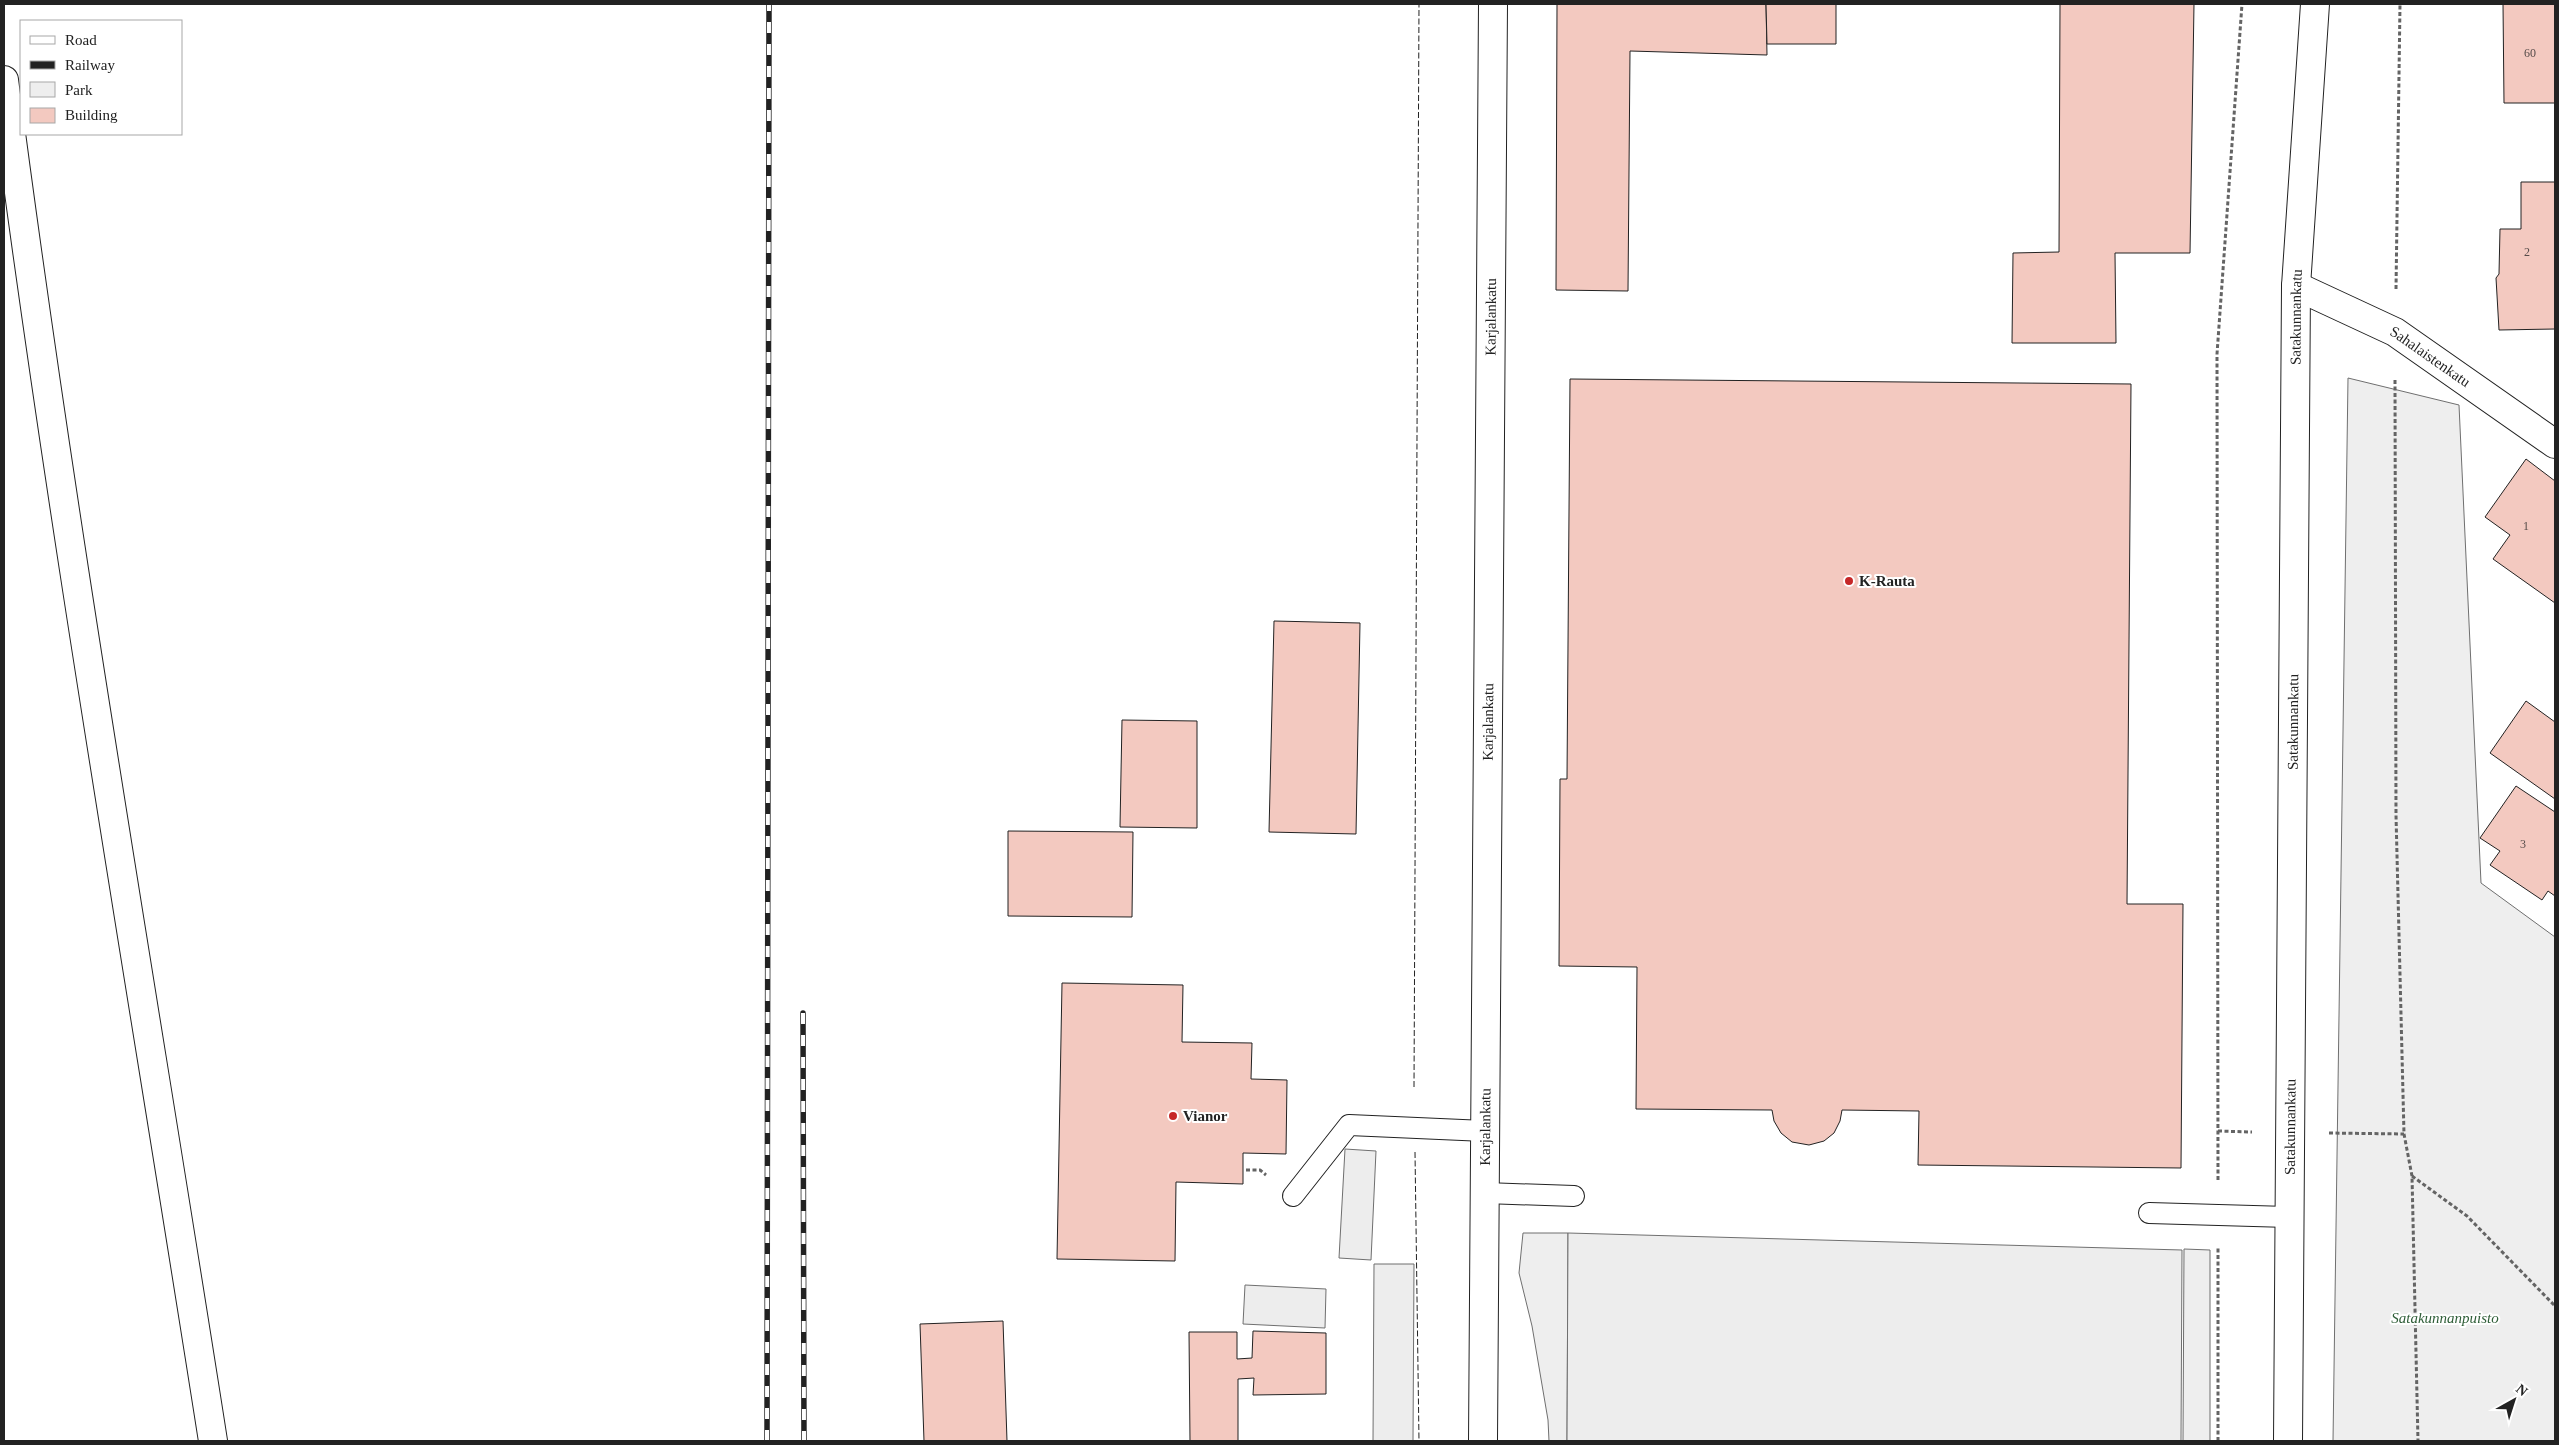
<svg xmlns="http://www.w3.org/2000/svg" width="2559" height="1445" font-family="Georgia,serif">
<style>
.green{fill:#eee;stroke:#6f6f6f}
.parking{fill:#ededed;stroke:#6f6f6f}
.building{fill:#f3c9c0;stroke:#222}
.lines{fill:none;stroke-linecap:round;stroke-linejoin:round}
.lane-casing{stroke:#222;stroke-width:22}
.street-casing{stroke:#222;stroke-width:30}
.secondary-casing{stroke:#222;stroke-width:30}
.highway-casing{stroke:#222;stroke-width:30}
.path{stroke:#646464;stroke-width:3;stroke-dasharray:4 2.5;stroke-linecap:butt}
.lane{stroke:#fff;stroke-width:20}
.street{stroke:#fff;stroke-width:28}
.secondary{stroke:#fff;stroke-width:28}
.highway{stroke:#fff;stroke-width:28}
.rail-casing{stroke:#222;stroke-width:5.5}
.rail{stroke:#fff;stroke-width:4;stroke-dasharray:11;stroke-linecap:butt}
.fence{stroke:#222;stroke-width:1;stroke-dasharray:6 2.5;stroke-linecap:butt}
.poi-dot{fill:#c62828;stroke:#fff;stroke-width:2}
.labels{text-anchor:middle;stroke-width:4;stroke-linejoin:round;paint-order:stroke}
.number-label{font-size:12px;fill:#564c4a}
.street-label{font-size:15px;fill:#222;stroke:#fff}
.poi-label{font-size:15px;font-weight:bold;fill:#222;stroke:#fff;text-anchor:start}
.park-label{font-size:15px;font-style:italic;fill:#2f5e38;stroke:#fff}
</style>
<rect width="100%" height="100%" fill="#fff"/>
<!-- green -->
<g class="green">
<path d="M2348,378L2459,405L2481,883L2555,937V1441H2333Z"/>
<path d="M1523,1233H1568L1567,1441H1549L1548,1420L1532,1326L1519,1273Z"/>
<path d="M2184,1249L2210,1250V1441H2183Z"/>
</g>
<!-- parking -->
<g class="parking">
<path d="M1345,1149L1376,1151L1371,1260L1339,1258Z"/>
<path d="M1568,1233L2182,1250L2181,1441H1567Z"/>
<path d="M1374,1264H1414L1413,1441H1373Z"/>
<path d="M1245,1285L1326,1289L1325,1328L1243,1324Z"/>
</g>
<!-- building -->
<g class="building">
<path d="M1557,4H1766L1767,55L1630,51L1628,291L1556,290Z"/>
<path d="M1766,4H1836V44H1767Z"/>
<path d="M2060,4H2194L2190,253H2115L2116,343H2012L2013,253L2059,252Z"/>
<path d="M2503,4H2555V103H2504Z"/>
<path d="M2521,182H2555V329L2499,330L2496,278L2499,274L2500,229H2521Z"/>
<path d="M1570,379L2131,384L2127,904H2183L2181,1168L1918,1165L1919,1111L1842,1110L1840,1121L1834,1133L1824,1141L1809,1145L1792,1142L1781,1133L1774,1121L1772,1110L1636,1109L1637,967L1559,966L1560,779H1567Z"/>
<path d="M2526,459L2555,481V603L2493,559L2510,535L2485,517Z"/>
<path d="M1274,621L1360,623L1356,834L1269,832Z"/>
<path d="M2526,701L2555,722V799L2490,753Z"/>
<path d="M1122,720L1197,721V828L1120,827Z"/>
<path d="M2516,786L2555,812V896L2548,891L2542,900L2490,865L2500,851L2480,838Z"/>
<path d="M1008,831L1133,832L1132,917L1008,916Z"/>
<path d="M1062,983L1183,985L1182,1042L1252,1043L1251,1079L1287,1080L1286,1154L1243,1153V1184L1176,1182L1175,1261L1057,1259Z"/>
<path d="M1003,1321L1007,1441H924L920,1324Z"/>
<path d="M1253,1331L1326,1333V1394L1253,1395L1254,1378L1238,1379V1441H1190L1189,1332H1237V1359L1252,1358Z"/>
</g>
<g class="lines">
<defs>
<g id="lane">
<path d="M1485,1193L1574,1196"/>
<path d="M1293,1196L1349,1125L1485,1131"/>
<path d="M2149,1213L2291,1217"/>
</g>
<g id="street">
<path id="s1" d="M2296,286L2395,332L2555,444"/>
</g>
<g id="secondary">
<path id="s2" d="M1483,1441L1493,4"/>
<path id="s3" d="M2288,1441L2296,286L2315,4"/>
</g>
<path id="highway" d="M4,80C63,535 142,988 213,1441"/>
</defs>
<!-- lane casing -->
<use href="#lane" class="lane-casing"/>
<!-- street casing -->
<use href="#street" class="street-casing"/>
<!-- secondary casing -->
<use href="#secondary" class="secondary-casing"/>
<!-- highway casing -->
<use href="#highway" class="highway-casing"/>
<!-- path -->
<g class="path">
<path d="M2396,289L2400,4"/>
<path d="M2395,380L2396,815L2404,1134L2412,1176L2418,1441"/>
<path d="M2218,1131L2252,1132"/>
<path d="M2329,1133L2404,1134"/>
<path d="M1246,1170H1260L1266,1175"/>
<path d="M2412,1176L2467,1216L2555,1306"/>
<path d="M2218,1180L2217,354L2242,4"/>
<path d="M2218,1441V1248"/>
</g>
<!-- lane -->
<use href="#lane" class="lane"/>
<!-- street -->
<use href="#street" class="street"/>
<!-- secondary -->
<use href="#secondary" class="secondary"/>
<!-- highway -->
<use href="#highway" class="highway"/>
<defs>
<g id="rail">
<path d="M803,1013L804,1441"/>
<path d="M767,1441L769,4"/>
</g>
</defs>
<!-- rail casing -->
<use href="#rail" class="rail-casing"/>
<!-- rail -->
<use href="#rail" class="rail"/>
<!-- fence -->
<g class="fence">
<path d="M1414,1087L1419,4"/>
<path d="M1415,1152L1419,1441"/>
</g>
</g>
<!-- markers -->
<g class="poi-dot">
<circle cx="1849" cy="581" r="5"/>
<circle cx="1173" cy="1116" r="5"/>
</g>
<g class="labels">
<!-- number labels -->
<g class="number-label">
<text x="2530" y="57">60</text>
<text x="2527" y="256">2</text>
<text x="2526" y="530">1</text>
<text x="2523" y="848">3</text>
</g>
<!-- street labels -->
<g class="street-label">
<text dy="5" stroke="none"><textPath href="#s3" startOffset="1124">Satakunnankatu</textPath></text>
<text dy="5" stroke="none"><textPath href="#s2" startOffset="1124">Karjalankatu</textPath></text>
<text dy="5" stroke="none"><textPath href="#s1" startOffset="152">Sahalaistenkatu</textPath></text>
<text dy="5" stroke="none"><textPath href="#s3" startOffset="719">Satakunnankatu</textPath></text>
<text dy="5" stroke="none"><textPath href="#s2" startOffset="719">Karjalankatu</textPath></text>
<text dy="5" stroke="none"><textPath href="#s2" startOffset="314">Karjalankatu</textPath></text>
<text dy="5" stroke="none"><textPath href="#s3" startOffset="314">Satakunnankatu</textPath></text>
</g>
<!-- poi labels -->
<g class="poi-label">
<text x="1859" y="586">K-Rauta</text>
<text x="1183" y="1121">Vianor</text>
</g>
<!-- park labels -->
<g class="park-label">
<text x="2445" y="1323">Satakunnanpuisto</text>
</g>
</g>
<!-- border -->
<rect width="2559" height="1445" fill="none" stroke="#222222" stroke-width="10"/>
<!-- legend -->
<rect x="20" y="20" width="162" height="115" fill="#ffffff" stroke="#a7a7a7"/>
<rect x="30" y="36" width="25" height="8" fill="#ffffff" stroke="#a7a7a7"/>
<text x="65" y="45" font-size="15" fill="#222222">Road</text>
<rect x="30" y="61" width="25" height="8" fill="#222222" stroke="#a7a7a7"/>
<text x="65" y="70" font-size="15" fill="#222222">Railway</text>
<rect x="30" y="82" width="25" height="15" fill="#eeeeee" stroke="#a7a7a7"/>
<text x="65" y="95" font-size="15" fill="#222222">Park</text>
<rect x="30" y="108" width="25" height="15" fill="#f3c9c0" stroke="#a7a7a7"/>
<text x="65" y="120" font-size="15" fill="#222222">Building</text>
<!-- north arrow -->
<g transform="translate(2514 1400) rotate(39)" stroke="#ffffff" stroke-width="4" paint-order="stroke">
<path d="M0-4L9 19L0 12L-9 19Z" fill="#222222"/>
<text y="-8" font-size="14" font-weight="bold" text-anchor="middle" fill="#222222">N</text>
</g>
</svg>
